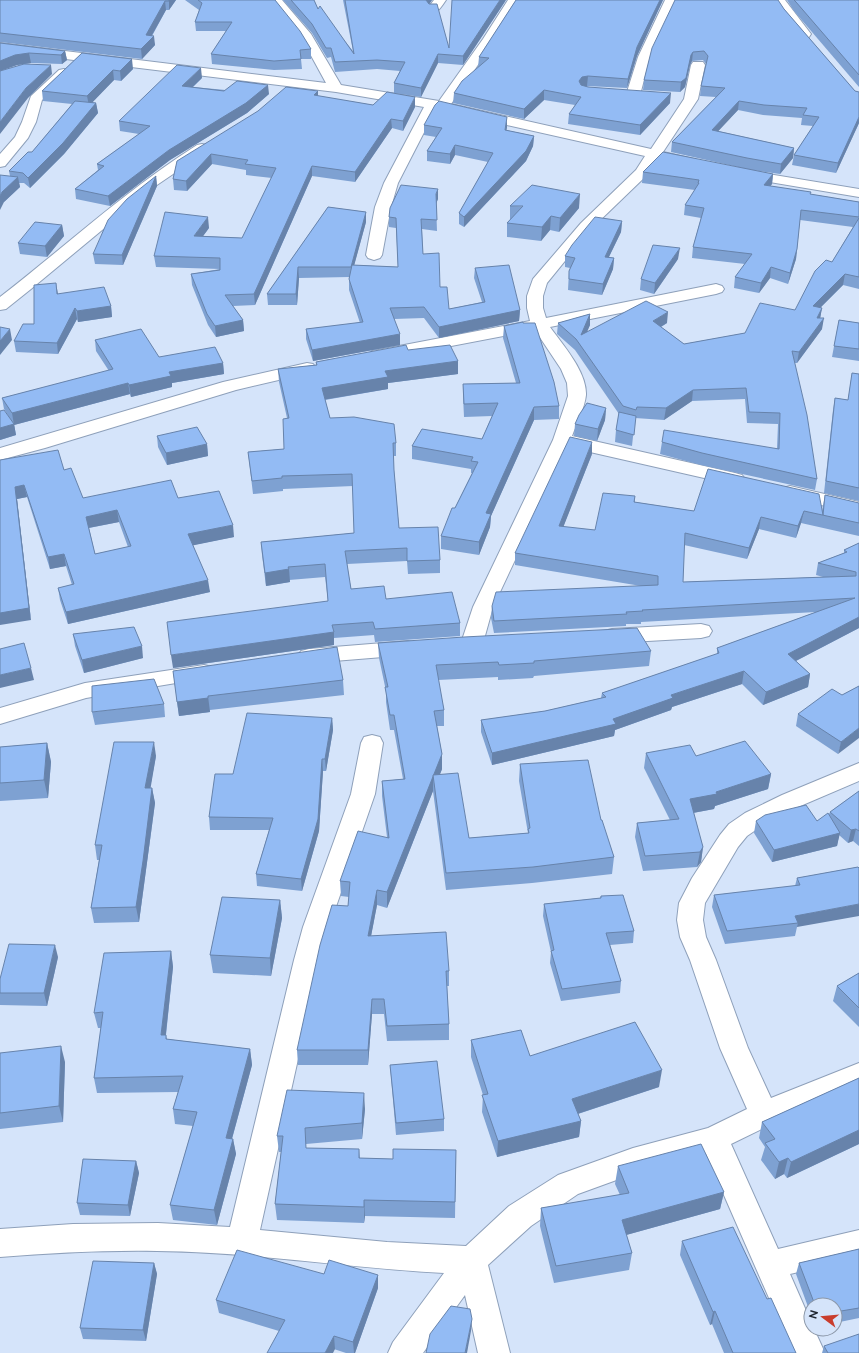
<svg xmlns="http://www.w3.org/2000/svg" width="859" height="1353" font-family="Raleway,sans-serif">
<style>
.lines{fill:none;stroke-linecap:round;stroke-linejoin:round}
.minor-casing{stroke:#8ea0ba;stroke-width:2}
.minor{fill:#fff;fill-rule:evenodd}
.wall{fill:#7ea1d2;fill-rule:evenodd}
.shaded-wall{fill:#6783ab}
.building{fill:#93bbf4;stroke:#6783ab;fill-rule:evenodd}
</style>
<rect width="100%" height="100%" fill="#d5e4fa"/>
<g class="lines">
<defs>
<g id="minor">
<path d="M269,0H282L311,34L341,85L439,101L483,39L508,0H520L495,40L451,104L651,149L684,99L691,65L693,62H703L705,65L698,99L663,152L694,159L696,162L694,165L689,166L658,159L646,176L591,229L547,283L543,296V308L546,318L716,284L722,286L724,289L722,292L716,294L550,327C563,345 587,372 586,395C585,407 576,425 572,436L735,473L742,475L745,479L742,483L735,485L568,447L493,607L483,643L480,648L472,650L464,648L461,643L473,607L553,440L568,396L567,383L561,369L535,330L378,360L372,359L369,355L372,351L378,350L530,321L527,308V296L533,279L581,223L636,170L645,156L436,109L398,183L391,207L382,255L380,258L374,260L368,258L366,255L375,207L384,183L424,107L336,92L0,51V43L326,83L302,39Z"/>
<path d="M434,0H446C441,7 438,14 429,12L427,9Z"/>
<path d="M665,0H677L650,57L640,95L638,98H628L626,95L638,57Z"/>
<path d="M773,0H785L811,34L809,37H801L784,17Z"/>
<path d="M64,69L69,70L71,73L42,100L36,122L28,138L5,166L0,167V154L15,137L22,122L31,96L59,70Z"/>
<path d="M202,144L207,145L209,148L207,151L154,187L31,289L6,309L0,310V297C66,246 126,190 197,145Z"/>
<path d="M744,170L859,189V197L739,177L737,174L739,171Z"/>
<path d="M307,363L313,364L316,368L313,372L236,390L45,448L0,460V448L223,382Z"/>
<path d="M790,486L859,502V514L783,496L780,492L783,488Z"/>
<path d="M701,624L709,626L712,631L709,636L701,638L612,643L604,641L601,636L604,631L612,629Z"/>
<path d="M408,641L416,643L419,648L416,653L408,655L309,663L301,661L298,656L301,651L309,649Z"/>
<path d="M204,665L212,667L215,672L212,677L86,698L0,724V708L85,683Z"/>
<path d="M372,735L380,737L383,743L375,794L329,927L320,960L260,1230L387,1242L466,1246L509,1206L558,1175L633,1148L708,1128L747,1109L720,1048L690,960L680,937L677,920L679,903L692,878L720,835L729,824L745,813L782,795L859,763V781L798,807L763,825L747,836L738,847L705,903L703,920L706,937L716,960L748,1048L771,1098L859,1063V1087L774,1123L731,1144L778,1249L859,1230V1258L790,1274L811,1322V1329H814L825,1353H793L706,1154L633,1174L578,1194L531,1226L488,1265L510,1353H478L465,1295L423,1353H388L393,1342L444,1273C349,1268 253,1252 157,1251C105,1250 52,1253 0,1257V1229L73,1224L158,1223L230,1227L294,960L303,927L351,794L361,743L364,737Z"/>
</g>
</defs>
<!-- minor casing -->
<use href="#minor" class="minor-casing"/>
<!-- minor -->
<use href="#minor" class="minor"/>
</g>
<!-- wall -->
<g class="wall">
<path d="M0,0H176L169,10H166L152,36L155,45L142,59L0,42Z"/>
<path d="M185,0H275L311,49V59H301L302,69L274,70L212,64L211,54L226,31H196L195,22L199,10Z"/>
<path d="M283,0H314L318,9L353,51L343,0H432L429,4L449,48L506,0L463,65L438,63L421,97L394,93V83L400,71L377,69L335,72L331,57L327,58L312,33Z"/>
<path d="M516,0H663L637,56L627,88L587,86H585L670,103L640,135L568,124L569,114L575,105L544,100L524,119L453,103L454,93L478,67L479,57Z"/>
<path d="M675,0L784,9L855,91L859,92V123L836,173L792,165L794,155L813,126L801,125L802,118L763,115L738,110L718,131L794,148L793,158L780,174L752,170L773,174L772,184L770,186L810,194L859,202V289L843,285L820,308H822L820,318L822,329L797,363H794L817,479L815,490L701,465L660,454L662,442L777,449L778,424L747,423L745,399L692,401L664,420L635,418L632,446L615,442L616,430L619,414L575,350L557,334L558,323L590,314V325L586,333L667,323L661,327L684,344L745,333L795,310L832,262L853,227L800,220L796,259L788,284L770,278L759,293L734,288L735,277L745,264L692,258L693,247L701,218L684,215L685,205L695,190L642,183L643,172L738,167L671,152L672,142L716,97L700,96L701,86L706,64L703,60L692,61L690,65L685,87L680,92L643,90L644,80Z"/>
<path d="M787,0H859V87L794,11Z"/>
<path d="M0,43L65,51L67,60L62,64L31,63L17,65L0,71Z"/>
<path d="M82,53L133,69L121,81L114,80L92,102L96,103L98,113L64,154L30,188L24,183H19L20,187L4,202L10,176L9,171L32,152L72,104L43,101L42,91Z"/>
<path d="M202,78L193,87L269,94L247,113L170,160L110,206L76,199L75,189L98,170L97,164L139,134L120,131L119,121Z"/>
<path d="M318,91V96L373,105L415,107L403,131L392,128L355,182L312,176L255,305L233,306L243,320L244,331L216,337L208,325L192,285L191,274L220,269L156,267L154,256L209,228L203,236L242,238L272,178L246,175V170L212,164L187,191L174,190L173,179L177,161Z"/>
<path d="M424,125L507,127L506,130L534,136L533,146L526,161L464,227L459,224V213L488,162L455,155L450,164L427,161V151L436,137L424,135Z"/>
<path d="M156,176L157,186L123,265L95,264L93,254Z"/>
<path d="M438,199L436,203L437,231L422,229L423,254L440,287L449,309L482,302L474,278L475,268L520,310L519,321L439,338L424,318L394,319L400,345L313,361L306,339V329L360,323L349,290V277L299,278L297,305H268L267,294L328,207L366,212V222L354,265L398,267L396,228L389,227V217Z"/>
<path d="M510,206L579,208L559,232L550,230L541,241L507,237V223L510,220Z"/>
<path d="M622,221L621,232L609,257L614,258L613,269L602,295L568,290L569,271L570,268L565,267V256Z"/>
<path d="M62,225L64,236L47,257L20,254L18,243Z"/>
<path d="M678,259L654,294L640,290L641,279Z"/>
<path d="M58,294L111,306L112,317L78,322L77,319L58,354L16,352L14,341L34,324Z"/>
<path d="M839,320L859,323V361L832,357Z"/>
<path d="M504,326L559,406V419L534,420L491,516L490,527L479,555L441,549V536L472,473H471V469L412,459V446L482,439L492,416L464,417L463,396V384L516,383L503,338Z"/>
<path d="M95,340L159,357L223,363L224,374L172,383V387L131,397L130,394L14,425V424L16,435L0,440V411L12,422L4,409L2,398L109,371L96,351Z"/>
<path d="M408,350L458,361V374L388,383V389L325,400L330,418L396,443V456H393L394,470L399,528L440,560V573L408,574L407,561L347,564L351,589L386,599L460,623V636L375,642L374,635L334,638V645L173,668L328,601L325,577L289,580L290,582L266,586L262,555L261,542L354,533L353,486L283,489V491L253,494L248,452L284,449L287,418L279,382L278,369L316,365V362Z"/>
<path d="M852,373L859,374V501L824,493L833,410L835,398L848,400Z"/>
<path d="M606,408L605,420L597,441L574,436L575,424Z"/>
<path d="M157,436L207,444L208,456L167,465L158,447Z"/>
<path d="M592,454L563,527L595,530L635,496V502L694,511H822L825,495L859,503V536L801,523L796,538L759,529L747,559L684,545L683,582L823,577L816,575L818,563L844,553V550L859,543V628L796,661L810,674L808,687L763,705L742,684L672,707L671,710L615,730L614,736L492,765L481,732V720L545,711L601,698L602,693L717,654V648L816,612L641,622V624H626V626L494,633L491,618L492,606L641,586L515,565V553Z"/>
<path d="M0,460L64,470L83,498H178L234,537L193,545L210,592L68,624L60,600L58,588L72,585L66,566L50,569L27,497L17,499L31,620ZM119,522L128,547L95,554L89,528Z"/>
<path d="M73,634L143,658L84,673L75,646Z"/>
<path d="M378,643L651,651L649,666L534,676L533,678L498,680V677L438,680L444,710V726H437L442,754V769L440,774L469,838L528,833L519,781L520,764L601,820L614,857L612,874L532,883L446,890L433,791L387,908L377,905L371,936L449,971V986H447L449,1024V1040L387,1041L384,1014H372L368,1065H298L297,1050L348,906L349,897L341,896L340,881L387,837L382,796V781L403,779L394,730H390L386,702V691L379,658Z"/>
<path d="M173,671L343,680L344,695L210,710V712L179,716Z"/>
<path d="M859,686L838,754L796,726L798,714L842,695Z"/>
<path d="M164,704L165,717L95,725L92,712Z"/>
<path d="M332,718L333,730L326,771H323L319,831L302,891L257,886L256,874L269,830H210L209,817L233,774Z"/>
<path d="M47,743L51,762L48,798L0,801V747Z"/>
<path d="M646,753L696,756L771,774L768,789L715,806L714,809L693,813L703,847L701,862L697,867L643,871L635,837L637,823L670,820L644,768Z"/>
<path d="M156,756L150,788H152L155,803L139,922L94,923L91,908L99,860H97L95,845Z"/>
<path d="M859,791V846L853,841L848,843L839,835L837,846L772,862L754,833L756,821H817L829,814L830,812Z"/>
<path d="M858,867L797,927L795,936L725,944L712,907L714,895L795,886L797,878Z"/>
<path d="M601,896L634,931L633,943L610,945L621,981L620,993L561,1001L550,963L551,952L543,916L544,904L600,898Z"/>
<path d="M280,900L282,918L271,976L213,973L210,955Z"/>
<path d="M171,951L173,967L166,1035L167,1039L250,1049L252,1065L232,1139H233L236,1154L217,1225L173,1220L170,1205L193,1126L175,1124L173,1109L178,1092L97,1093L94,1078L101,1028H98L94,1013Z"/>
<path d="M58,957L47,1006L0,1005V979Z"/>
<path d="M859,973V1027L833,1001L837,986Z"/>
<path d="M471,1040L530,1056L659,1087L578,1114L581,1121L579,1137L497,1157L482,1112L483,1095L471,1057Z"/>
<path d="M0,1053L65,1062L63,1122L0,1129Z"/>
<path d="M390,1065L444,1119V1131L396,1135L391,1077Z"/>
<path d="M859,1078V1144L787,1178L784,1174L775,1179L761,1160L765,1147L759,1138L762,1122Z"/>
<path d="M365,1109L362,1139L306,1144V1148L359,1149L360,1158L393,1159L456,1150L455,1218L365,1216L364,1223L277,1220L275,1204L281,1152H279L277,1136Z"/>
<path d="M136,1161L139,1173L130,1216L80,1215L77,1203Z"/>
<path d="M618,1166L724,1192L720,1209L626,1235L632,1253L629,1270L554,1283L540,1226L541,1208L620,1195L615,1184Z"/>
<path d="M682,1241L767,1299L796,1353H724L712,1324L710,1325L680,1255Z"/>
<path d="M859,1249V1318L835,1323V1305H811V1315L796,1274L799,1263Z"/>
<path d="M154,1263L157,1274L146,1341L83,1339L80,1328Z"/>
<path d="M324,1274L378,1275V1288L355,1353H346L279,1331L219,1313L216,1300Z"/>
<path d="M824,1346L859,1353H822Z"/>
</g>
<!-- shaded-wall -->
<g class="shaded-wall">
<path d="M169,0H176L169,10Z"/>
<path d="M425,0H432L426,9Z"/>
<path d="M500,0H506L463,65V56Z"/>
<path d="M660,0H663L637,56L627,88L628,79L637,47Z"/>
<path d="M165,1L166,10L148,42L154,36L155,45L142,59L141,49L146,35Z"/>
<path d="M65,51L67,60L62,64L61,55Z"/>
<path d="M693,52L692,61L690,65L685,87L680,92L681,82L691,55Z"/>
<path d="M29,53L31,63L17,65L0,71V61L15,55Z"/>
<path d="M438,54V63L421,97V88Z"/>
<path d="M132,59L133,69L121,81L120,71Z"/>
<path d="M51,65L52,74L28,98L0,134V122L26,88Z"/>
<path d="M201,68L202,78L183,96L182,86Z"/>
<path d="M113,70L114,80L89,106L87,96Z"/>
<path d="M588,76L587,86L582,87L579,81L582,77Z"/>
<path d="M268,85L269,94L247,113L170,160L110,206L108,196L169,150Z"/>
<path d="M544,90V100L524,119V109Z"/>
<path d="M318,91V101L314,95Z"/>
<path d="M671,93L670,103L640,135V125Z"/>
<path d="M415,97V107L403,131V121Z"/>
<path d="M739,101L738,110L710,140L712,130Z"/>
<path d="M96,103L98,113L64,154L30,188L28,178Z"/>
<path d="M507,117V127L505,140V130Z"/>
<path d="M859,117V123L836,173L838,163Z"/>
<path d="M391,119L392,128L355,182V172Z"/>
<path d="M534,136L533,146L526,161L464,227V217Z"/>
<path d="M455,145V155L450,164V154Z"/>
<path d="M794,148L793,158L780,174L781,164Z"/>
<path d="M211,154L212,164L187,191L186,181Z"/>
<path d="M312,166V176L255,305L254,294Z"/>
<path d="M773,174L772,184L763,195L764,185Z"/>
<path d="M156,176L157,186L123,265L122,255Z"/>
<path d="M18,177L20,187L4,202L0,210V196L2,192Z"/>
<path d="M438,189V199L436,204V194Z"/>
<path d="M580,194L579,208L559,232L560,218Z"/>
<path d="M366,212V222L351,277V267Z"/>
<path d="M551,216L550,230L541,241L542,227Z"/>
<path d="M208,217L209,228L195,247L194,236Z"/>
<path d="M622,221L621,232L604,267L605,257Z"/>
<path d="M62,225L64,236L47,257L45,246Z"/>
<path d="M680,248L678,259L654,294L655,283Z"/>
<path d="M797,249L796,259L788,284L790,273Z"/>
<path d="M614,258L613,269L602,295L603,284Z"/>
<path d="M298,267L299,278L297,305L296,294Z"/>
<path d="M771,267L770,278L759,293L761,283Z"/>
<path d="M845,274L843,285L811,317L813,306Z"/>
<path d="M56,283L58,294H57Z"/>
<path d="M111,306L112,317L78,322L77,311Z"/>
<path d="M75,308L77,319L58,354L57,343Z"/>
<path d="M822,308L820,319L817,318Z"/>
<path d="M520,310L519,321L439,338V327Z"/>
<path d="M668,312L667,323L652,332L653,321Z"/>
<path d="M590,314V325L581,346V335Z"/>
<path d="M824,318L822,329L797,363L799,352Z"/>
<path d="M243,320L244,331L216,337L215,326Z"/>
<path d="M10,329L12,340L0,355V341Z"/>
<path d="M400,334V345L313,361L312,350Z"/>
<path d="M458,361V374L388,383V389L322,400V388L385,371Z"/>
<path d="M223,363L224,374L172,383V387L131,397L129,385L169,372Z"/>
<path d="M128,383L130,394L14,425L12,413Z"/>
<path d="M693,390L692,401L664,420L666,408Z"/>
<path d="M534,407V420L491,516L490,527L479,555V542L486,513Z"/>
<path d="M606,408L605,420L597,441L598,429Z"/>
<path d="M14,424L16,435L0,440V428Z"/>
<path d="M592,442V454L559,538V526Z"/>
<path d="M207,444L208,456L167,465L166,453Z"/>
<path d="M24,485L27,497L17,499L31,620L0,625V613L15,487Z"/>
<path d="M117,510L119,522L88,528L86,517Z"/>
<path d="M804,511L801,523L796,538L798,526Z"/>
<path d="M761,517L759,529L747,559L749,548Z"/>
<path d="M233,525L234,537L190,546L188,534Z"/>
<path d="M64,554L66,566L50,569L48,557Z"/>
<path d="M289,569L290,582L266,586L265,573Z"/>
<path d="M208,580L210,592L68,624L66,612Z"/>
<path d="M859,617V628L786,666L788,654Z"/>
<path d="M334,632V645L173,668L171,655Z"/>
<path d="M142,646L143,658L84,673L82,660Z"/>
<path d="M31,668L34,680L0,688V675Z"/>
<path d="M744,671L742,684L672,707L671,710L615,730L614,736L492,765V753L613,719L671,695Z"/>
<path d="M810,674L808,687L763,705L766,692Z"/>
<path d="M208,696L210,712L179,716L177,702Z"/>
<path d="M332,718L333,730L326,771L325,759Z"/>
<path d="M859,728V738L838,754L841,742Z"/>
<path d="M154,742L156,756L148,803L145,788Z"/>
<path d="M47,743L51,762L48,798L44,780Z"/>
<path d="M442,754V769L435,787L433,776Z"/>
<path d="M322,759L323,771L319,831L302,891L301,879Z"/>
<path d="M771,774L768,789L715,806L714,809L687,814L690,799L716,792Z"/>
<path d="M433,776V791L387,908V892Z"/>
<path d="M152,788L155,803L139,922L136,907Z"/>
<path d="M856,829L853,841L848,843L851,830Z"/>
<path d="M840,833L837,846L772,862L774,850Z"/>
<path d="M703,847L701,862L697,867L700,852Z"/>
<path d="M377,890V905L368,952V936Z"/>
<path d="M280,900L282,918L271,976L270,958Z"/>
<path d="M859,904V916L797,927L798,923L795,916Z"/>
<path d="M55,945L58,957L47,1006L44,993Z"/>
<path d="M171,951L173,967L164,1051L161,1035Z"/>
<path d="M372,999V1014L368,1065V1050Z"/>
<path d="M61,1046L65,1062L63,1122L59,1106Z"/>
<path d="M250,1049L252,1065L228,1153L226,1138Z"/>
<path d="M662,1070L659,1087L571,1116L572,1099Z"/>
<path d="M364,1093L365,1109L362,1139V1123Z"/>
<path d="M581,1121L579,1137L497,1157L498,1141Z"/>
<path d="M859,1130V1144L787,1178L791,1162Z"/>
<path d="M233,1139L236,1154L217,1225L214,1210Z"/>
<path d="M788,1158L784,1174L775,1179L779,1162Z"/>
<path d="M136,1161L139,1173L130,1216L128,1205Z"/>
<path d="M724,1192L720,1209L619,1237L622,1220Z"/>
<path d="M364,1200L365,1216L364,1223Z"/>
<path d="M154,1263L157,1274L146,1341L143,1330Z"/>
<path d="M378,1275V1288L355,1353H354L353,1342Z"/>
<path d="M715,1311L712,1324L710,1325L713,1312Z"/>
<path d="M472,1319L471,1331L467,1353H465Z"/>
<path d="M334,1336L335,1349L333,1353H325Z"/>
</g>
<!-- building -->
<g class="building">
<path d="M0,0H169V1H165L146,35L154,36L141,49L0,33Z"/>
<path d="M198,0H275L300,31L311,49L300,50L301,59L274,61L211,54L232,22H195L202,3Z"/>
<path d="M291,0H314L318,9L320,6L354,54L345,0H426L429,4H437L449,48L452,0H500L463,56L438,54L421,88L394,83L405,62L377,60L335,62L331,48H326L312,24Z"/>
<path d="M516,0H660L637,47L628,79L588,76L582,77L579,81L581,85L588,87L671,93L640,125L569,114L581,97L544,90L524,109L454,93L462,81L489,58L479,57Z"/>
<path d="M675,0H778L784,9L855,91L859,92V117L838,163L794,155L819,117L803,115L807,108L764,105L739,101L712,130L794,148L781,164L747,158L672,142L725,88L701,86L708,56L704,51L693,52L691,55L686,78L681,82L644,80L652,48Z"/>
<path d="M794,0H859V75L796,2Z"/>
<path d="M0,43L65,51L61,55L29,53L15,55L0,61Z"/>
<path d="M82,53L132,59L120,71L113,70L87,96L42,91Z"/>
<path d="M24,64L51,65L26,88L0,122V71Z"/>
<path d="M177,65L201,68L182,86L224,91L237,81L268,85L246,103L169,150L108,196L75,189L104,166L97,164L150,126L119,121Z"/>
<path d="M286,87L318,91L314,95L373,105L387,92L415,97L403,121L391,119L355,172L312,166L254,294L225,295L243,320L215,326L207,314L191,274L220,270V258L154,256L165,212L208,217L194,236L242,238L276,168L245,164L248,160L211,154L186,181L173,179L177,161L258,111Z"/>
<path d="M75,101L96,103L63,143L28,178L23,173L9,171L28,152H32Z"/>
<path d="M439,101L507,117L505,130L534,136L526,151L464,217L459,213L493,153L455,145L450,154L427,151L442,128L424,125L435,105Z"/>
<path d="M663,152L773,174L764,185L811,192L810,194L859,202V217L801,210L797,249L790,273L771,267L761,283L735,277L752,254L693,247L704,208L685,205L699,183H698L699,180L643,172Z"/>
<path d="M0,175L18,177L2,192L0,196Z"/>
<path d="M156,176L122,255L93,254L108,220L127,199Z"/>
<path d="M401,185L438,189L436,194L437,220L421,219L423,254L439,253L440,287H447L449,309L485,302L475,268L509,265L520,310L439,327L424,307L390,308L400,334L312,350L306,329L363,322L349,279L352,265L398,267L396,218L389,217L390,208Z"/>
<path d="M532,185L580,194L560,218L551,216L542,227L507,223L523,206H510Z"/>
<path d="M328,207L366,212L351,267H298L296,294H267Z"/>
<path d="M595,217L622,221L605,257L614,258L603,284L569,279V271L575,258L565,256L572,245Z"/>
<path d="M859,218V277L845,274L813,306L822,308L817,318H824L799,352L792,351L807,415L817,479L702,453L662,442L664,430L779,449L780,413L749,412L746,388L693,390L666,408L637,407L636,410L623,406L576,339L558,323L590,314L581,335L646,301L668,312L653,321L684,344L745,333L760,303L795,310L815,271L826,260L832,262Z"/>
<path d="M35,222L62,225L45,246L18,243Z"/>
<path d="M653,245L680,248L655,283L641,279Z"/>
<path d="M56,283L57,294L104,287L111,306L77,311L75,308L57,343L14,341L23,324H34V285Z"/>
<path d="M839,320L859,323V349L834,346Z"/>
<path d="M523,322V323H535L554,382L559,406L534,407L486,513L491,514L479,542L441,536L452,508H455L478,462L471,461L473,457L412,446L422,429L482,439L498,403L464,404L463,384L520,383L504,326Z"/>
<path d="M0,327L10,329L0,341Z"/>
<path d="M141,329L159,357L215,347L223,363L169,372L171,376L129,385L128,383L12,413L2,398L113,369L95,340Z"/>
<path d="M406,345L408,350L450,345L458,361L385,371L388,377L322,388L330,418L354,417L394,424L396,443H393L394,470L399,528L438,527L440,560L407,561V548L345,551L351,589L384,586L386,599L452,592L460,623L375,629L373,622L332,625L334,632L171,655L167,622L328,601L325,564L288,567L289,569L265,573L261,542L354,533L352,474L282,476V478L252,481L248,452L284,449L283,419L289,418L278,369L317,365L316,362Z"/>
<path d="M852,373L859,374V488L826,481L835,398L848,400Z"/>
<path d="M587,403L606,408L598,429L575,424L579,415Z"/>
<path d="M4,410L14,424L0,428V411Z"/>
<path d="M619,412L636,416L634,435L616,430Z"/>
<path d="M197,427L207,444L166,453L157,436Z"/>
<path d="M570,437L592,442L559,526L595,530L603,493L635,496L634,502L694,511L708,469L819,494L823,515L825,495L859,503V523L804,511L798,526L761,517L749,548L685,533L683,582L856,576V572L818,563L847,552L844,550L859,543V617L788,654L810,674L766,692L744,671L671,695L673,698L613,719L616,724L492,753L481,720L545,711L606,697L602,693L719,653L717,648L855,598L642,610L643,611L626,612L627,614L494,621L492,606L496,592L658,585V576L515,553Z"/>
<path d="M58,450L64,470L71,468L83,498L171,480L178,498L219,491L233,525L188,534L208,580L66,612L58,588L74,584L64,554L48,557L24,485L15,487L29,608L0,613V460ZM117,510L131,546L95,554L86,517Z"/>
<path d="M134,627L142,646L82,660L73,634Z"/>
<path d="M637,628L651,651L534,661V663L499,665L498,662L436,665L444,710L434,711L442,754L387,892L377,890L368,936L446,932L449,971H446L449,1024L387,1026L384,999H372L368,1050H297L320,945L332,905L348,906L350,882L340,881L358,831L389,838L382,781L405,779L394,715H390L385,687H388L378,643L464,637Z"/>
<path d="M24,643L31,668L0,675V649Z"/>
<path d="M337,647L343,680L208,696V698L177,702L173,671Z"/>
<path d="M154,679L164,704L92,712V686Z"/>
<path d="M859,686V728L841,742L798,714L832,689L842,695Z"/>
<path d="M247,713L332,718L325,759H322L318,819L301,879L256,874L273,818L209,817L215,774H233Z"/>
<path d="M745,741L771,774L716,792L717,794L690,799L703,847L700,852L645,856L637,823L679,819L646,753L690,745L696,756Z"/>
<path d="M114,742H154L145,788H152L143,861L136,907L91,908L102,845H95Z"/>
<path d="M47,743L44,780L0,783V747Z"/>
<path d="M588,760L601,820H602L614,857L533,867L446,873L433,775L458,773L469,838L529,833L528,829L530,828L520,764Z"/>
<path d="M859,791V831L856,829L851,830L830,812Z"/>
<path d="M806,805L817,821L828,813L840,833L774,850L756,821L765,815Z"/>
<path d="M858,867L859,868V904L795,916L798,923L727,931L714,895L800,885L797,878Z"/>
<path d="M623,895L634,931L606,933L621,981L562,989L551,951L554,950L544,904L601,898V896Z"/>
<path d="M222,897L280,900L270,958L210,955Z"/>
<path d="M9,944L55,945L44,993H0V979Z"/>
<path d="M171,951L161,1035H166V1039L250,1049L226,1138L233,1139L214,1210L170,1205L197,1112L173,1109L183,1076L94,1078L103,1012L94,1013L104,953Z"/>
<path d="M859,973V1008L837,986Z"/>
<path d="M635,1022L662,1070L572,1099L581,1121L498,1141L482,1095L488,1094L471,1040L521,1030L530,1056Z"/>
<path d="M61,1046L59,1106L0,1113V1053Z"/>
<path d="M437,1061L444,1119L396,1123L390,1065Z"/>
<path d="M859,1078V1130L791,1162L788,1158L779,1162L765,1143L775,1139L762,1122Z"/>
<path d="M287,1090L364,1093L362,1123L305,1128L306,1148L359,1149V1158L393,1159V1149L456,1150L455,1202L364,1200V1207L275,1204L283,1136H277Z"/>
<path d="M701,1144L724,1192L622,1220L632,1253L556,1266L541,1208L629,1193L618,1166Z"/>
<path d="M83,1159L136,1161L128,1205L77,1203Z"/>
<path d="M733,1227L767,1299L771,1298L796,1353H733L715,1311L713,1312L682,1241Z"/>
<path d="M859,1249V1308L835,1312V1305H815L799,1263Z"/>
<path d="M237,1250L324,1274L329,1260L378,1275L353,1342L334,1336L325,1353H267L285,1320L216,1300Z"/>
<path d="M93,1261L154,1263L143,1330L80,1328Z"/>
<path d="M451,1306L470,1309L472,1319L465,1353H426L430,1334Z"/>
<path d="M859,1334V1353H828L824,1346Z"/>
</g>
<!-- north arrow -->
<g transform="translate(823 1317) rotate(286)"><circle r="19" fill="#d5e4fa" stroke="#8c98a9"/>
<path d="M0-3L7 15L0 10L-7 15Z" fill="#c93d2d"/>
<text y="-6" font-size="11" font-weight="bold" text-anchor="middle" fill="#1f2630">N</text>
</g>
</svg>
